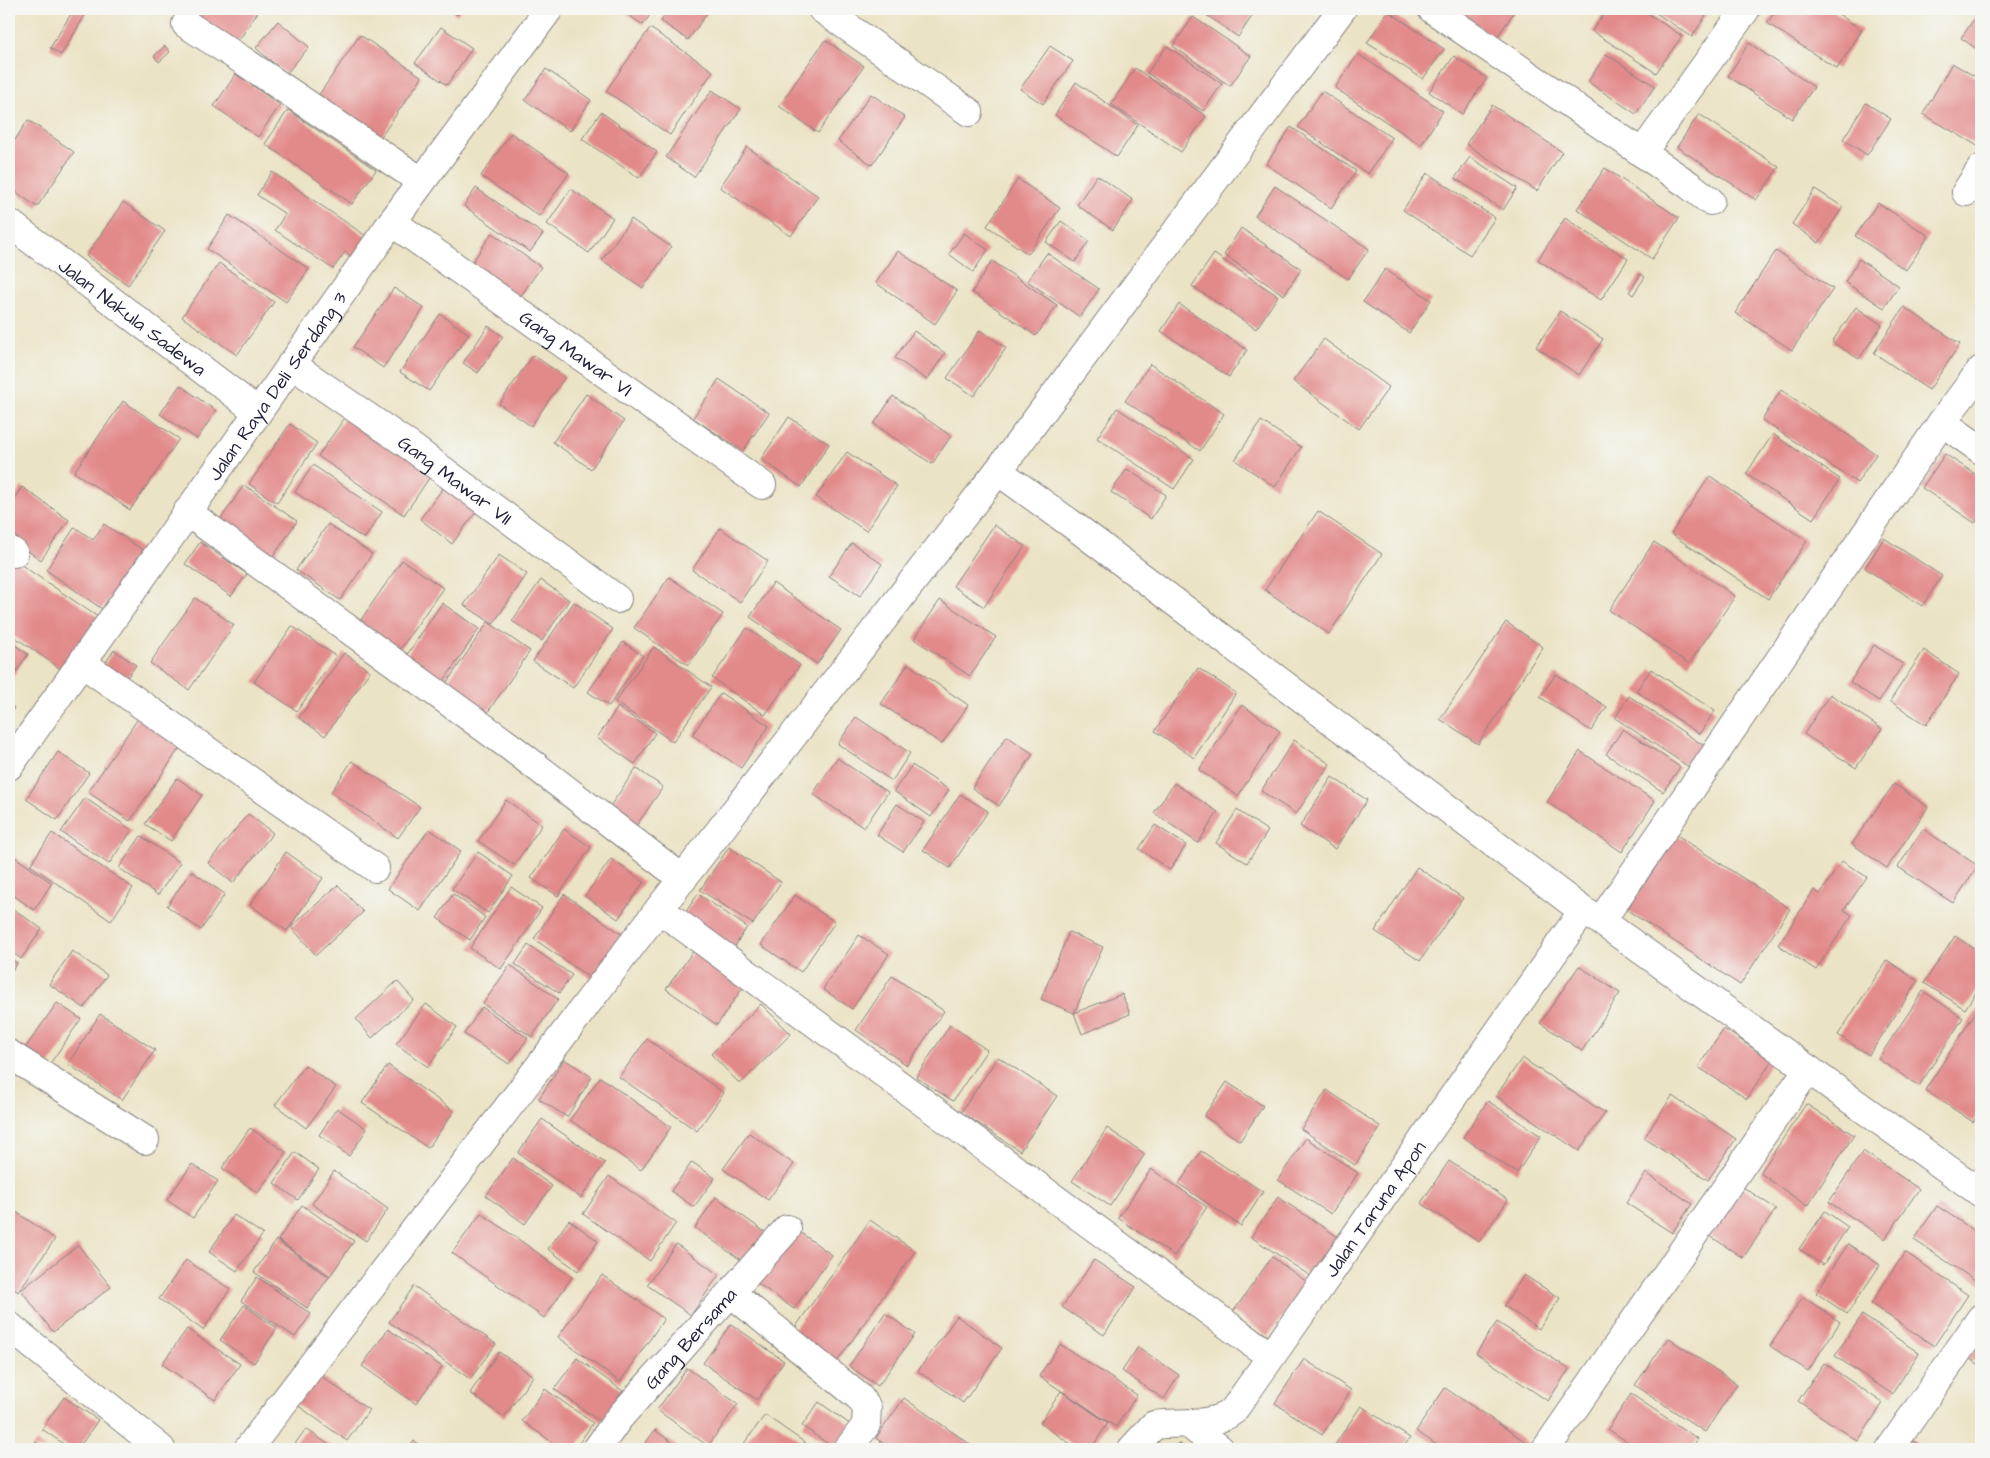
<svg xmlns="http://www.w3.org/2000/svg" width="1990" height="1458" font-family="'Architects Daughter',sans-serif">
<style>
.building{fill:#e28989}
.lines{fill:none;stroke-linecap:round;stroke-linejoin:round}
.minor-casing{stroke:#868280;stroke-width:30}
.tertiary-casing{stroke:#868280;stroke-width:30}
.minor{stroke:#fff;stroke-width:28}
.tertiary{stroke:#fff;stroke-width:28}
.labels{text-anchor:middle;stroke-width:4.5;stroke-linejoin:round;paint-order:stroke}
.street-label{font-size:19px;fill:#22223b;stroke:#f6f6f2}
</style>
<rect width="100%" height="100%" fill="#f6f6f2"/>
<filter id="ink" filterUnits="userSpaceOnUse"><feTurbulence type="fractalNoise" baseFrequency=".02" numOctaves="2"/><feDisplacementMap in="SourceGraphic" scale="10" xChannelSelector="R" yChannelSelector="G"/><feConvolveMatrix kernelMatrix="1 2 1 2 8 2 1 2 1" color-interpolation-filters="sRGB"/></filter>
<filter id="wash" filterUnits="userSpaceOnUse"><feTurbulence type="fractalNoise" baseFrequency=".0096" numOctaves="4" result="noise"/><feDisplacementMap in="SourceGraphic" scale="20" xChannelSelector="R" yChannelSelector="G"/><feGaussianBlur stdDeviation="1.12" result="paint"/><feColorMatrix in="noise" values="0 0 0 0 0 0 0 0 0 0 0 0 0 0 0 0 0 1.4 0 .05"/><feComposite in="paint" operator="in"/></filter>
<g filter="url(#wash)">
<rect width="100%" height="100%" fill="#ebe3c5"/>
<g id="blocks">
<!-- building -->
<g class="building">
<path d="M74,9H89L61,55L50,48Z"/>
<path d="M160,9H172L168,15Z"/>
<path d="M190,9H260L234,47L186,14Z"/>
<path d="M449,9H461L457,15Z"/>
<path d="M620,9H654L643,25Z"/>
<path d="M669,9H710L688,40L661,21Z"/>
<path d="M1198,9H1257L1238,37Z"/>
<path d="M1467,9H1516L1496,39L1462,17Z"/>
<path d="M1607,9H1641L1682,36L1656,73L1592,31Z"/>
<path d="M1650,9H1710L1692,37Z"/>
<path d="M1777,9H1831L1862,30L1837,69L1767,23Z"/>
<path d="M1981,9V52L1961,38Z"/>
<path d="M1388,11L1444,49L1423,79L1367,43Z"/>
<path d="M1193,17L1251,56L1230,86L1173,46Z"/>
<path d="M278,21L309,47L286,74L256,48Z"/>
<path d="M441,27L472,48L447,85L415,63Z"/>
<path d="M650,28L713,71L670,135L606,91Z"/>
<path d="M360,35L422,77L378,141L316,99Z"/>
<path d="M825,40L864,66L818,133L779,106Z"/>
<path d="M1749,43L1814,87L1792,119L1728,76Z"/>
<path d="M165,46L170,52L159,62L154,56Z"/>
<path d="M1050,46L1073,61L1043,104L1020,89Z"/>
<path d="M1167,46L1222,84L1203,111L1147,73Z"/>
<path d="M1358,54L1443,111L1421,145L1335,88Z"/>
<path d="M1606,54L1655,86L1636,114L1588,82Z"/>
<path d="M1454,56L1487,78L1462,114L1429,92Z"/>
<path d="M1952,63L1981,80V148L1923,114Z"/>
<path d="M1135,68L1206,116L1181,152L1111,104Z"/>
<path d="M546,69L591,100L570,131L525,100Z"/>
<path d="M236,74L280,105L258,137L214,106Z"/>
<path d="M1076,82L1138,125L1117,157L1055,115Z"/>
<path d="M712,90L741,109L694,177L666,157Z"/>
<path d="M1322,91L1392,138L1368,174L1298,127Z"/>
<path d="M871,94L905,117L872,165L838,141Z"/>
<path d="M1866,103L1891,119L1867,155L1843,139Z"/>
<path d="M1492,105L1562,152L1537,191L1466,144Z"/>
<path d="M288,110L376,170L352,204L265,144Z"/>
<path d="M601,112L657,152L639,178L582,139Z"/>
<path d="M1699,114L1779,167L1756,200L1677,147Z"/>
<path d="M28,120L74,152L37,207L9,187V149Z"/>
<path d="M1291,127L1356,171L1331,208L1266,164Z"/>
<path d="M511,133L569,173L539,216L481,176Z"/>
<path d="M747,147L818,196L791,236L720,187Z"/>
<path d="M1470,157L1517,188L1503,210L1455,178Z"/>
<path d="M1605,168L1679,218L1652,259L1577,209Z"/>
<path d="M272,172L369,238L355,259L345,252L333,269L275,230L285,214L257,195Z"/>
<path d="M1427,173L1495,218L1470,255L1403,210Z"/>
<path d="M1097,175L1133,200L1113,230L1077,205Z"/>
<path d="M1018,179L1060,208L1028,254L987,226Z"/>
<path d="M1275,186L1369,249L1348,279L1255,216Z"/>
<path d="M476,188L543,234L530,252L464,206Z"/>
<path d="M571,189L613,218L589,253L547,224Z"/>
<path d="M1815,189L1843,207L1819,243L1792,224Z"/>
<path d="M123,202L165,231L128,285L86,256Z"/>
<path d="M1878,203L1929,236L1906,270L1855,236Z"/>
<path d="M229,215L309,269L286,302L207,249Z"/>
<path d="M1565,218L1628,259L1601,300L1538,260Z"/>
<path d="M631,219L671,247L643,288L602,260Z"/>
<path d="M1061,221L1089,241L1075,262L1046,242Z"/>
<path d="M1241,228L1301,269L1284,295L1224,255Z"/>
<path d="M492,233L541,267L516,303L467,270Z"/>
<path d="M964,233L988,250L973,272L949,254Z"/>
<path d="M898,251L957,291L935,324L876,283Z"/>
<path d="M1776,251L1833,289L1792,350L1735,313Z"/>
<path d="M1047,253L1099,289L1080,317L1027,281Z"/>
<path d="M1214,254L1278,296L1256,329L1192,286Z"/>
<path d="M1859,259L1899,286L1884,308L1845,282Z"/>
<path d="M992,261L1057,305L1036,336L972,292Z"/>
<path d="M219,263L274,302L237,355L182,317Z"/>
<path d="M1385,269L1431,300L1409,333L1363,302Z"/>
<path d="M1641,274L1645,277L1633,295L1629,292Z"/>
<path d="M394,288L424,308L383,368L353,347Z"/>
<path d="M1179,304L1247,350L1229,377L1161,331Z"/>
<path d="M1856,307L1882,325L1859,359L1832,342Z"/>
<path d="M1904,307L1960,344L1929,390L1874,353Z"/>
<path d="M1560,311L1603,339L1579,375L1536,347Z"/>
<path d="M440,314L469,334L429,391L400,372Z"/>
<path d="M488,326L503,336L478,373L463,363Z"/>
<path d="M980,330L1006,348L974,396L947,378Z"/>
<path d="M914,331L945,353L927,380L895,358Z"/>
<path d="M1324,339L1389,387L1359,429L1293,381Z"/>
<path d="M533,355L565,377L531,426L499,404Z"/>
<path d="M1150,364L1224,414L1200,451L1125,401Z"/>
<path d="M719,379L769,413L743,451L693,418Z"/>
<path d="M180,385L216,411L197,439L160,414Z"/>
<path d="M1781,390L1876,454L1857,483L1762,420Z"/>
<path d="M586,394L624,421L591,469L553,442Z"/>
<path d="M893,396L951,436L932,464L874,424Z"/>
<path d="M123,401L179,439L130,510L74,472Z"/>
<path d="M1117,408L1194,459L1174,489L1097,438Z"/>
<path d="M349,412L434,471L404,515L318,456Z"/>
<path d="M789,417L829,444L801,487L761,459Z"/>
<path d="M1261,421L1301,447L1275,487L1235,460Z"/>
<path d="M290,424L317,443L277,503L249,484Z"/>
<path d="M1773,434L1840,479L1813,519L1746,474Z"/>
<path d="M847,452L897,486L866,531L816,497Z"/>
<path d="M1945,454L1981,478V514L1975,523L1922,488Z"/>
<path d="M313,465L382,512L364,539L295,492Z"/>
<path d="M1127,469L1166,495L1151,519L1111,492Z"/>
<path d="M1710,476L1807,541L1768,599L1671,534Z"/>
<path d="M447,483L479,508L452,544L420,519Z"/>
<path d="M244,485L297,521L269,563L216,526Z"/>
<path d="M22,487L69,520L41,560L9,538V506Z"/>
<path d="M1318,511L1382,554L1329,634L1265,590Z"/>
<path d="M104,524L143,550L102,609L46,570L75,527L93,540Z"/>
<path d="M328,524L372,554L340,600L296,570Z"/>
<path d="M994,525L1025,546L984,607L953,586Z"/>
<path d="M720,528L768,561L740,602L692,570Z"/>
<path d="M1884,538L1942,576L1922,606L1865,568Z"/>
<path d="M200,542L247,574L231,596L185,564Z"/>
<path d="M1654,542L1735,596L1689,664L1609,610Z"/>
<path d="M852,543L882,564L860,596L829,576Z"/>
<path d="M499,555L527,574L493,624L464,605Z"/>
<path d="M14,560L98,617L62,670L9,633V568Z"/>
<path d="M402,560L443,588L396,655L356,627Z"/>
<path d="M669,577L723,614L688,665L634,628Z"/>
<path d="M541,580L569,600L542,641L512,621Z"/>
<path d="M773,583L841,630L817,664L750,617Z"/>
<path d="M195,598L234,625L189,690L150,663Z"/>
<path d="M940,600L996,637L970,676L914,639Z"/>
<path d="M574,602L613,629L573,688L533,661Z"/>
<path d="M442,603L479,629L443,682L406,656Z"/>
<path d="M488,622L530,651L483,719L441,691Z"/>
<path d="M1506,622L1543,647L1478,744L1440,719Z"/>
<path d="M292,626L336,656L297,711L254,682Z"/>
<path d="M747,628L800,665L765,715L712,678Z"/>
<path d="M9,641L28,654L9,683Z"/>
<path d="M623,642L643,656L609,706L588,692Z"/>
<path d="M1874,645L1903,664L1879,701L1850,682Z"/>
<path d="M654,647L711,687L673,742L615,702Z"/>
<path d="M114,650L136,665L121,686L100,671Z"/>
<path d="M1924,650L1959,674L1926,725L1890,701Z"/>
<path d="M344,653L370,671L325,736L299,718Z"/>
<path d="M908,664L968,705L942,744L881,704Z"/>
<path d="M1198,668L1236,693L1194,758L1155,731Z"/>
<path d="M1651,669L1715,711L1699,734L1636,691Z"/>
<path d="M1556,674L1607,707L1591,731L1540,697Z"/>
<path d="M721,693L769,726L741,768L692,735Z"/>
<path d="M1830,694L1882,729L1856,768L1804,734Z"/>
<path d="M1629,696L1709,749L1695,771L1615,718Z"/>
<path d="M9,704L14,708L9,717Z"/>
<path d="M1242,705L1280,731L1238,796L1199,770Z"/>
<path d="M618,707L655,733L635,764L597,738Z"/>
<path d="M139,717L181,746L130,821L88,792Z"/>
<path d="M856,717L910,753L892,781L838,744Z"/>
<path d="M1623,729L1680,767L1663,792L1606,754Z"/>
<path d="M1007,736L1033,754L999,806L972,788Z"/>
<path d="M1294,740L1330,764L1296,814L1261,791Z"/>
<path d="M1580,751L1655,801L1622,852L1547,802Z"/>
<path d="M58,752L89,773L57,820L26,799Z"/>
<path d="M837,758L888,792L864,828L813,794Z"/>
<path d="M352,761L420,807L398,838L331,792Z"/>
<path d="M912,765L949,790L931,817L894,791Z"/>
<path d="M636,768L663,787L634,829L607,811Z"/>
<path d="M1332,777L1367,800L1335,849L1300,826Z"/>
<path d="M177,778L202,795L171,841L145,824Z"/>
<path d="M1174,783L1218,812L1198,843L1154,813Z"/>
<path d="M1894,784L1928,807L1887,868L1852,844Z"/>
<path d="M960,794L988,811L950,868L923,850Z"/>
<path d="M85,798L132,830L109,864L61,832Z"/>
<path d="M506,800L542,825L514,865L478,841Z"/>
<path d="M897,804L924,822L903,852L877,835Z"/>
<path d="M1237,810L1268,831L1247,863L1216,843Z"/>
<path d="M248,814L273,833L233,883L208,863Z"/>
<path d="M1155,825L1186,845L1170,870L1139,849Z"/>
<path d="M429,829L461,851L420,911L388,889Z"/>
<path d="M564,829L591,847L558,896L531,878Z"/>
<path d="M1923,829L1978,866L1953,903L1898,867Z"/>
<path d="M52,833L133,888L111,921L30,865Z"/>
<path d="M1677,835L1790,909L1740,985L1627,910Z"/>
<path d="M141,836L180,863L158,895L119,868Z"/>
<path d="M729,847L781,882L753,924L700,890Z"/>
<path d="M286,852L323,878L287,931L250,905Z"/>
<path d="M478,852L513,876L488,913L452,889Z"/>
<path d="M9,853L52,883L34,910L9,892Z"/>
<path d="M611,859L644,882L618,919L585,896Z"/>
<path d="M1842,861L1867,877L1844,910L1852,915L1816,970L1778,945L1814,890L1820,894Z"/>
<path d="M1417,867L1463,898L1420,961L1375,931Z"/>
<path d="M191,871L225,894L201,930L167,906Z"/>
<path d="M338,885L363,912L316,955L291,927Z"/>
<path d="M511,887L542,908L501,969L470,948Z"/>
<path d="M453,894L485,917L470,940L437,918Z"/>
<path d="M564,894L623,935L593,980L534,939Z"/>
<path d="M698,894L747,927L732,951L682,917Z"/>
<path d="M795,895L835,922L801,972L761,945Z"/>
<path d="M9,906L42,929L21,959L9,950Z"/>
<path d="M1069,932L1103,947L1074,1013L1122,994L1130,1014L1082,1034L1074,1013L1041,999Z"/>
<path d="M859,935L889,954L852,1009L823,989Z"/>
<path d="M1955,936L1981,953V985L1965,1009L1924,983Z"/>
<path d="M528,945L572,975L559,993L515,964Z"/>
<path d="M694,950L744,986L717,1025L666,989Z"/>
<path d="M72,951L107,975L84,1008L49,984Z"/>
<path d="M9,958L17,963L9,975Z"/>
<path d="M1887,960L1918,981L1869,1055L1838,1035Z"/>
<path d="M510,965L558,999L532,1037L483,1004Z"/>
<path d="M1579,966L1620,993L1582,1051L1540,1023Z"/>
<path d="M892,976L944,1011L907,1065L856,1030Z"/>
<path d="M397,981L414,1000L372,1038L356,1019Z"/>
<path d="M1923,991L1963,1018L1919,1086L1878,1059Z"/>
<path d="M57,1003L81,1019L47,1068L23,1051Z"/>
<path d="M426,1004L457,1027L428,1067L396,1044Z"/>
<path d="M761,1004L791,1034L740,1084L711,1054Z"/>
<path d="M1981,1004V1110L1973,1122L1925,1090Z"/>
<path d="M482,1007L528,1038L509,1064L464,1034Z"/>
<path d="M100,1014L155,1050L122,1100L68,1064Z"/>
<path d="M950,1025L987,1050L953,1101L916,1077Z"/>
<path d="M1724,1029L1772,1061L1747,1099L1698,1067Z"/>
<path d="M647,1039L724,1093L697,1131L619,1077Z"/>
<path d="M998,1057L1057,1096L1020,1151L961,1112Z"/>
<path d="M1522,1058L1605,1113L1579,1151L1496,1096Z"/>
<path d="M564,1059L592,1077L567,1117L539,1099Z"/>
<path d="M305,1065L336,1087L306,1128L275,1105Z"/>
<path d="M388,1065L454,1111L428,1148L362,1103Z"/>
<path d="M600,1077L671,1127L641,1170L570,1120Z"/>
<path d="M1227,1082L1263,1106L1240,1141L1204,1116Z"/>
<path d="M1327,1090L1381,1127L1355,1165L1301,1129Z"/>
<path d="M1672,1096L1736,1139L1708,1180L1644,1138Z"/>
<path d="M1488,1101L1541,1136L1517,1173L1463,1137Z"/>
<path d="M1806,1104L1854,1135L1807,1206L1760,1173Z"/>
<path d="M337,1108L367,1129L349,1156L319,1135Z"/>
<path d="M542,1119L605,1163L581,1198L518,1153Z"/>
<path d="M250,1128L286,1152L258,1193L222,1168Z"/>
<path d="M1107,1128L1145,1154L1110,1206L1072,1181Z"/>
<path d="M749,1133L794,1164L768,1200L723,1169Z"/>
<path d="M1306,1138L1358,1173L1331,1214L1278,1180Z"/>
<path d="M1201,1151L1263,1192L1241,1226L1179,1184Z"/>
<path d="M1863,1151L1919,1189L1885,1239L1829,1202Z"/>
<path d="M295,1152L319,1169L298,1200L274,1183Z"/>
<path d="M513,1158L552,1186L525,1224L486,1196Z"/>
<path d="M1449,1161L1508,1200L1479,1242L1421,1203Z"/>
<path d="M692,1162L715,1178L694,1207L671,1191Z"/>
<path d="M192,1164L218,1181L193,1218L167,1200Z"/>
<path d="M1151,1169L1207,1207L1174,1256L1118,1218Z"/>
<path d="M334,1171L388,1209L366,1241L312,1204Z"/>
<path d="M1646,1173L1692,1204L1672,1233L1626,1203Z"/>
<path d="M609,1176L676,1223L650,1261L583,1214Z"/>
<path d="M1743,1187L1776,1209L1743,1258L1710,1236Z"/>
<path d="M716,1197L769,1235L748,1265L695,1228Z"/>
<path d="M1278,1197L1338,1237L1312,1277L1251,1237Z"/>
<path d="M302,1205L354,1241L330,1276L278,1240Z"/>
<path d="M1937,1206L1981,1235V1284L1914,1240Z"/>
<path d="M12,1209L55,1239L18,1292L9,1285V1213Z"/>
<path d="M1825,1211L1848,1227L1823,1265L1799,1249Z"/>
<path d="M481,1213L572,1277L544,1318L452,1253Z"/>
<path d="M234,1215L263,1234L237,1271L209,1252Z"/>
<path d="M569,1220L598,1241L578,1271L548,1249Z"/>
<path d="M870,1220L915,1251L834,1366L790,1335Z"/>
<path d="M794,1228L832,1255L794,1309L756,1282Z"/>
<path d="M276,1240L329,1277L307,1308L254,1272Z"/>
<path d="M676,1244L719,1275L691,1315L647,1285Z"/>
<path d="M1848,1244L1880,1265L1847,1314L1816,1293Z"/>
<path d="M78,1245L111,1287L53,1332L21,1290Z"/>
<path d="M1905,1252L1968,1295L1934,1346L1871,1304Z"/>
<path d="M1272,1257L1307,1282L1268,1336L1233,1312Z"/>
<path d="M186,1260L230,1289L203,1330L159,1299Z"/>
<path d="M1094,1260L1136,1287L1104,1335L1062,1307Z"/>
<path d="M602,1275L664,1319L620,1382L558,1337Z"/>
<path d="M1524,1275L1560,1298L1539,1329L1504,1306Z"/>
<path d="M257,1277L311,1314L295,1337L241,1301Z"/>
<path d="M414,1286L496,1344L470,1379L389,1322Z"/>
<path d="M1803,1297L1840,1322L1808,1371L1770,1346Z"/>
<path d="M244,1305L277,1328L254,1363L220,1340Z"/>
<path d="M885,1313L915,1334L878,1386L849,1366Z"/>
<path d="M1862,1315L1919,1353L1892,1394L1835,1356Z"/>
<path d="M957,1316L1002,1348L963,1403L918,1371Z"/>
<path d="M1497,1322L1569,1369L1548,1401L1476,1353Z"/>
<path d="M731,1324L784,1361L757,1400L703,1363Z"/>
<path d="M1981,1326V1366L1963,1354Z"/>
<path d="M187,1329L240,1364L215,1400L162,1364Z"/>
<path d="M388,1329L442,1367L416,1404L362,1366Z"/>
<path d="M1668,1338L1737,1384L1705,1432L1635,1385Z"/>
<path d="M1060,1344L1137,1395L1116,1427L1039,1376Z"/>
<path d="M1138,1347L1179,1375L1164,1399L1122,1371Z"/>
<path d="M499,1352L533,1376L504,1417L470,1393Z"/>
<path d="M577,1358L623,1391L601,1422L554,1389Z"/>
<path d="M1304,1359L1351,1390L1322,1435L1275,1403Z"/>
<path d="M1824,1363L1883,1403L1858,1441L1798,1401Z"/>
<path d="M687,1368L738,1404L708,1446L657,1410Z"/>
<path d="M318,1374L369,1410L347,1441L296,1404Z"/>
<path d="M1445,1388L1529,1444L1525,1449H1443L1416,1431Z"/>
<path d="M545,1389L593,1423L575,1449H562L522,1421Z"/>
<path d="M1061,1391L1108,1423L1091,1449H1078L1040,1423Z"/>
<path d="M1631,1394L1698,1439L1691,1449H1638L1608,1429Z"/>
<path d="M64,1397L98,1420L78,1449H71L42,1429Z"/>
<path d="M904,1398L971,1445L967,1449H891L876,1438Z"/>
<path d="M819,1402L851,1425L834,1448L802,1426Z"/>
<path d="M1361,1406L1410,1438L1402,1449H1332Z"/>
<path d="M765,1415L814,1449H740Z"/>
<path d="M306,1429L335,1449H291Z"/>
<path d="M655,1430L681,1449H641Z"/>
<path d="M1910,1438L1926,1449H1902Z"/>
<path d="M414,1441L426,1449H408Z"/>
<path d="M36,1442L47,1449H31Z"/>
<path d="M1178,1443L1188,1449H1173Z"/>
</g>
</g>
</g>
<g filter="url(#ink)">
<use href="#blocks" fill-opacity="0" stroke="#868280" stroke-width="1"/>
<g class="lines">
<defs>
<g id="minor">
<path d="M822,9L969,112"/>
<path d="M1432,9L1689,185L1710,201"/>
<path d="M186,24L242,60L421,181"/>
<path d="M1642,153L1746,9"/>
<path d="M1966,192L1981,169"/>
<path id="s1" d="M392,222L762,485"/>
<path id="s2" d="M9,223L257,411"/>
<path id="s3" d="M291,364L410,446L617,599"/>
<path d="M1942,422L1981,450"/>
<path d="M998,471L1081,531L1583,911L1601,921L1981,1193"/>
<path d="M187,512L512,748L683,879"/>
<path d="M9,550L14,553"/>
<path d="M82,663L375,868"/>
<path d="M659,909L1270,1356"/>
<path d="M1601,921L1942,422L1981,370"/>
<path d="M9,1054L145,1140"/>
<path d="M731,1293L859,1397L867,1408L866,1425L848,1449"/>
<path d="M1189,1424L1220,1449"/>
<path d="M248,1449L659,909L998,471L1342,9"/>
<path id="s4" d="M597,1449L619,1418L787,1229"/>
<path id="s5" d="M1132,1449L1154,1425C1180,1421 1211,1428 1233,1411L1583,911"/>
<path d="M1546,1449L1808,1069"/>
<path d="M1890,1449L1981,1318"/>
</g>
<g id="tertiary">
<path id="s6" d="M9,766L392,222L549,9"/>
<path d="M9,1326L161,1449"/>
</g>
</defs>
<!-- minor casing -->
<use href="#minor" class="minor-casing"/>
<!-- tertiary casing -->
<use href="#tertiary" class="tertiary-casing"/>
<!-- minor -->
<use href="#minor" class="minor"/>
<!-- tertiary -->
<use href="#tertiary" class="tertiary"/>
</g>
</g>
<g class="labels">
<!-- street labels -->
<g class="street-label">
<text dy="7" stroke="none"><textPath href="#s2" startOffset="155">Jalan Nakula Sadewa</textPath></text>
<text dy="7" stroke="none"><textPath href="#s1" startOffset="226">Gang Mawar VI</textPath></text>
<text dy="7" stroke="none"><textPath href="#s6" startOffset="465">Jalan Raya Deli Serdang 3</textPath></text>
<text dy="7" stroke="none"><textPath href="#s3" startOffset="201">Gang Mawar VII</textPath></text>
<text dy="7" stroke="none"><textPath href="#s5" startOffset="361">Jalan Taruna Apon</textPath></text>
<text dy="7" stroke="none"><textPath href="#s4" startOffset="145">Gang Bersama</textPath></text>
</g>
</g>
<!-- margin -->
<rect width="1990" height="1458" fill="none" stroke="#f6f6f2" stroke-width="30"/>
</svg>
